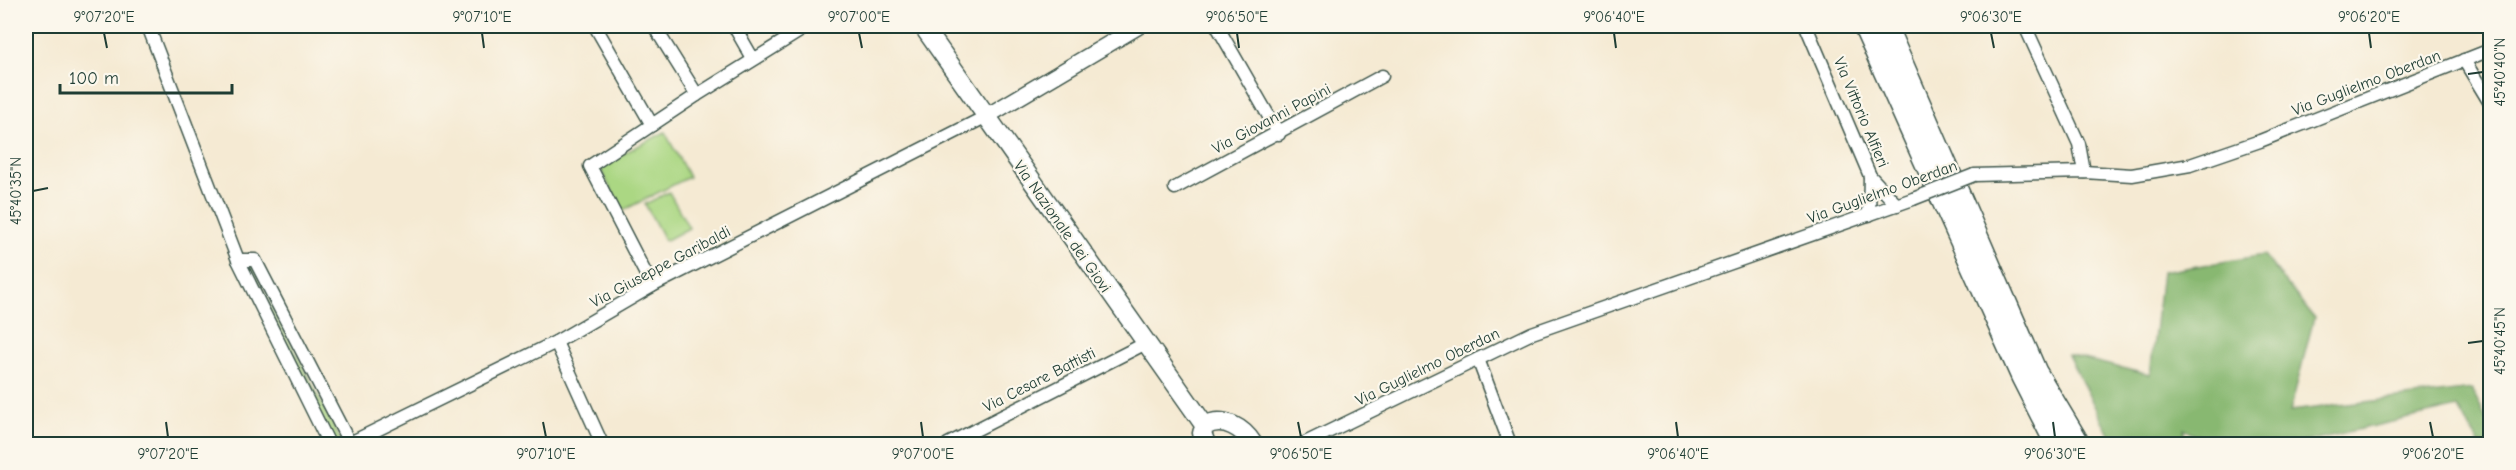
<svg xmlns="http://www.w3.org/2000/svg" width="2516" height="470" font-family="'Comic Neue',sans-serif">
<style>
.green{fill:#abd783;stroke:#658a5c;stroke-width:1.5}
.forest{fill:#88b871;stroke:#547a52;stroke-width:1.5}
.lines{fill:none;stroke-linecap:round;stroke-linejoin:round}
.minor-casing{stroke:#3f574c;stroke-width:15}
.tertiary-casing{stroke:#3f574c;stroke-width:18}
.secondary-casing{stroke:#3f574c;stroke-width:21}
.trunk-casing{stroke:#3f574c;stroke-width:24}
.minor{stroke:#fff;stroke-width:12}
.tertiary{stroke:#fff;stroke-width:15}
.secondary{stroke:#fff;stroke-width:18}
.trunk{stroke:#fff;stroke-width:21}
.minor-bridge-casing{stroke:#3f574c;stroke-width:15;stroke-linecap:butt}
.minor-bridge{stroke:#fff;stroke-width:12}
.ticks{fill:none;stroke:#1f3d34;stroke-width:2}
.labels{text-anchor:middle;stroke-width:4.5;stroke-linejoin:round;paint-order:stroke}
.street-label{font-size:16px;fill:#1f3d34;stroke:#fbf7ec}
.neatline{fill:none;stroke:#1f3d34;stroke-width:2}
.ticks-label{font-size:15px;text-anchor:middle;fill:#1f3d34}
</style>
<rect width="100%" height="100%" fill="#fbf7ec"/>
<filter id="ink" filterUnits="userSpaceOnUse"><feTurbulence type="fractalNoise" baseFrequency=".0167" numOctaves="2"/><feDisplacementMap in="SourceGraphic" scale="12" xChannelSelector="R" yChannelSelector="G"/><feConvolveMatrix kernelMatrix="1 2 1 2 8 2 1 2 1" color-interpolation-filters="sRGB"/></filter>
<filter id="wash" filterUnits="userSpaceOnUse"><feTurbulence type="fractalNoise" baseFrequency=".008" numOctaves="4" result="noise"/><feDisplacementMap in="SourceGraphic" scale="24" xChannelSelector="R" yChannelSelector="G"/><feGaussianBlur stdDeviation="1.35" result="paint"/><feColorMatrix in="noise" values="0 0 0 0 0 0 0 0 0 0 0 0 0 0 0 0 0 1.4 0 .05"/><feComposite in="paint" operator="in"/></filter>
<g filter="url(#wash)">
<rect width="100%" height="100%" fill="#f5ead3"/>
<!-- green -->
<g class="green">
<path d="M665,132L689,177L622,211L599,166Z"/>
<path d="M669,192L689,228L665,241L645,204Z"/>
<path d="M251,264L342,443L335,444L246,266Z"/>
</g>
<!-- forest -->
<path class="forest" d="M2264,255L2314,318L2290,411L2472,389L2490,428V444H2479L2458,407L2295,444H2217L2184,429L2185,444H2114L2068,355L2150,375L2162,272Z"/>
</g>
<g filter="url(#ink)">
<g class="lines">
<defs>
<g id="minor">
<path d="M148,26L238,260L329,444"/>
<path d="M595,26L652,125"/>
<path d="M654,26L697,95"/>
<path d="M734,26L753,59"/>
<path d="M1217,26L1279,134"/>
<path d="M1806,26L1870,176L1897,205"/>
<path d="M2025,26L2079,144L2084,172"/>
<path d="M2464,60L2490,103"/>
<path d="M1974,175L2084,172L2132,175L2190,165L2260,141L2490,50"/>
<path d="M1175,188L1382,76"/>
<path d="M1869,215L1870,176"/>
<path d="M238,260H255L350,444"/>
<path d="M652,286L590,166L697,95L808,26"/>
<path d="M556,342L602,444"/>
<path d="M1478,359L1510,444"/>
<path d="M348,444L556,342L652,286L987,116"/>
<path d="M948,444L1146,343"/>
<path d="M1303,444L1532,333L1913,199"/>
</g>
<path id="tertiary" d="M987,116L1139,26"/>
<g id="secondary">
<path d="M923,26L1205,426"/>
<path d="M1206,444L1202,433L1205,426C1223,415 1244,429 1253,444"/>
</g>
<g id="trunk">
<path d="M1864,26L2022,377L2056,444"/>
<path d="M1886,26L2036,372L2079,444"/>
</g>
</defs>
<!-- minor casing -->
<use href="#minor" class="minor-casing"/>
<!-- tertiary casing -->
<use href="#tertiary" class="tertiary-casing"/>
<!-- secondary casing -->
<use href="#secondary" class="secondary-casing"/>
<!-- trunk casing -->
<use href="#trunk" class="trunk-casing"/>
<!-- minor -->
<use href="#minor" class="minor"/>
<!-- tertiary -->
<use href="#tertiary" class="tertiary"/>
<!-- secondary -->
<use href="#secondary" class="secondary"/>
<!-- trunk -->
<use href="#trunk" class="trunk"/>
<defs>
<path id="minor-bridge" d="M1913,199L1974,175"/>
</defs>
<!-- minor-bridge casing -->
<use href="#minor-bridge" class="minor-bridge-casing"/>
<!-- minor-bridge -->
<use href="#minor-bridge" class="minor-bridge"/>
</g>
</g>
<!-- ticks -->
<path class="ticks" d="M104,33L107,48M482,33L484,48M859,33L862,48M1237,33L1239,48M1614,33L1616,48M1991,33L1994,48M2369,33L2371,48M2468,74L2483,72M33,191L48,188M2468,343L2483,341M166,422L168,437M543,422L546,437M921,422L923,437M1298,422L1301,437M1676,422L1678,437M2053,422L2055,437M2430,422L2433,437"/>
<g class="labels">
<!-- street labels -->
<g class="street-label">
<text transform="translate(2366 82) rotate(-21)" y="6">Via Guglielmo Oberdan</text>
<text transform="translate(1862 112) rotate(67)" y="6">Via Vittorio Alfieri</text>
<text transform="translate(1271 118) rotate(-28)" y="6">Via Giovanni Papini</text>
<text transform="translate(1882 191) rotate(-20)" y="6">Via Guglielmo Oberdan</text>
<text transform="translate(1063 226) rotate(55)" y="6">Via Nazionale dei Giovi</text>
<text transform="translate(660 266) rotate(-28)" y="6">Via Giuseppe Garibaldi</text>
<text transform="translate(1427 366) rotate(-26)" y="6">Via Guglielmo Oberdan</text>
<text transform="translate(1039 379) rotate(-27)" y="6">Via Cesare Battisti</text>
</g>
</g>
<!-- margin -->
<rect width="2516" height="470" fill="none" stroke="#fbf7ec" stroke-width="66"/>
<!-- scale -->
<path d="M60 84v9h172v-9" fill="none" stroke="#1f3d34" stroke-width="3"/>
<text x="69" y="84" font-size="18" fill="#1f3d34" stroke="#fbf7ec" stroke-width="4.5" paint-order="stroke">100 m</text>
<rect x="33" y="33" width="2450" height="404" class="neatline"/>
<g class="ticks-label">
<text x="104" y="22">9°07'20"E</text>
<text x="482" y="22">9°07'10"E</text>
<text x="859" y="22">9°07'00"E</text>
<text x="1237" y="22">9°06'50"E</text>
<text x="1614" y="22">9°06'40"E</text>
<text x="1991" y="22">9°06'30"E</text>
<text x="2369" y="22">9°06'20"E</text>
<text transform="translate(2500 72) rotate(-90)" y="5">45°40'40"N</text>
<text transform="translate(16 191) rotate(-90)" y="5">45°40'35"N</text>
<text transform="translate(2500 341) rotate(-90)" y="5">45°40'45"N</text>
<text x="168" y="459">9°07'20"E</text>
<text x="546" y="459">9°07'10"E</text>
<text x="923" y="459">9°07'00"E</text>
<text x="1301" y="459">9°06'50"E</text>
<text x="1678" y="459">9°06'40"E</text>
<text x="2055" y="459">9°06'30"E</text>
<text x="2433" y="459">9°06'20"E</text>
</g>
</svg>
